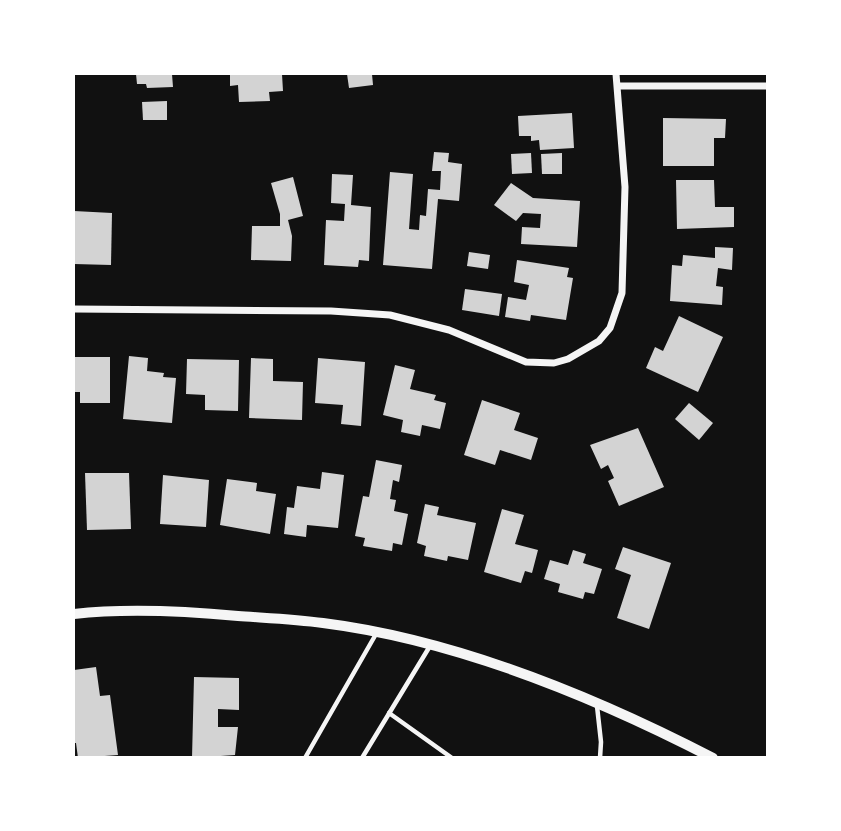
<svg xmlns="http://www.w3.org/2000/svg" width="841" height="831" font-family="Rubik,sans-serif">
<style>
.building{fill:#d3d3d3}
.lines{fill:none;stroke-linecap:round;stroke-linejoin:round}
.service{stroke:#f5f5f5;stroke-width:4.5}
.minor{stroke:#f5f5f5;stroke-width:7}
.tertiary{stroke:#f5f5f5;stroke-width:10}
</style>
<rect width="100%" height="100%" fill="#111"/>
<!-- building -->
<g class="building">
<path d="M136,74H172L173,87L147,88L146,84H137Z"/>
<path d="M230,74H282L283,91L269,92L270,101L239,102L238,85L230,86Z"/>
<path d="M347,74H372L373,85L349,88Z"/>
<path d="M167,101V120H143L142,102Z"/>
<path d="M572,113L574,148L540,150L539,140L531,141V136H519L518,116Z"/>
<path d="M663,118L726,119L725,138H714V166H663Z"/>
<path d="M434,152L449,153L448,162L462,164L459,201L438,199L432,269L383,265L390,172L413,174L409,229L419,230L420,215L426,216L428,189L440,190L441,171H432Z"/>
<path d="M531,153L532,173L512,174L511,154Z"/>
<path d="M562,153V174H542L541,154Z"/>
<path d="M332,174L353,175L351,205L371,207L369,261L359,260L358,267L324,265L326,220L344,221L345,204L331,203Z"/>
<path d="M293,177L303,216L288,220L292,236L291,261L251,260L252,226H280V214L271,183Z"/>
<path d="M676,180H714L715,207H734V227L677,229Z"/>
<path d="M511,183L533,198L580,201L577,247L521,244L522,227L540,228L541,214L523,213L516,221L494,205Z"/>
<path d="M74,211L112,213L111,265L74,264Z"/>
<path d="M715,247L733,248L732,270L718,268L716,286L723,287L722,305L670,301L672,265L682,266L683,255L715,258Z"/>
<path d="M469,252L490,255L488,269L467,266Z"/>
<path d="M517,260L569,268L567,277L573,278L566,320L531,315L530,321L505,317L508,297L526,300L529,285L514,282Z"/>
<path d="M465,289L502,294L499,316L462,310Z"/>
<path d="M679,316L723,337L698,392L646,368L655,347L663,351Z"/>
<path d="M129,356L148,358L147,371L164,373L163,377L176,378L172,423L123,419Z"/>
<path d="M74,357H110V403H80V392H74Z"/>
<path d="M251,358L273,359V381L303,382L302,420L249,418Z"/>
<path d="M318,358L365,362L361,426L341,424L343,405L315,403Z"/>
<path d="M187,359L239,360L238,411L205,410V395L186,394Z"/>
<path d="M395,365L415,370L410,389L436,395L434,400L446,403L440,429L422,425L420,436L401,432L403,420L383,415Z"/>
<path d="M482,400L520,413L514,430L538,438L531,460L500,450L495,465L464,455Z"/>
<path d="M689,403L713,423L699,440L675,419Z"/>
<path d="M638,428L664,487L619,506L608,481L614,478L608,465L601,469L590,445Z"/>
<path d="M376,460L402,465L399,482L393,480L390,499L396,500L394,511L408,514L402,545L393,543L392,551L363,546L365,538L355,536L363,496L369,497Z"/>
<path d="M322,472L344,475L338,528L307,525L306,537L284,534L287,507L294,508L297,486L320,489Z"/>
<path d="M85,473H129L131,529L87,530Z"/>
<path d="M163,475L209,480L206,527L160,524Z"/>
<path d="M227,479L257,483L256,491L276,494L270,534L220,525Z"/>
<path d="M425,504L439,507L437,515L476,523L468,560L448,556L447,561L424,556L426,546L417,543Z"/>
<path d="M502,509L524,515L515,544L538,550L532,573L525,571L521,583L484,572Z"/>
<path d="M623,547L671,563L649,629L617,618L631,575L615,569Z"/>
<path d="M573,550L586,554L583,563L602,569L594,594L585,592L583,599L558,592L560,584L544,579L550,560L568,565Z"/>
<path d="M96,667L100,696L110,695L118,755L78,758L76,743H74V670Z"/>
<path d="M194,677L239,678V710L218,709V727H238L235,755L192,758Z"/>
</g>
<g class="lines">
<!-- service -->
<g class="service">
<path d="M597,706L601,742L600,758"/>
<path d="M389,713L452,758"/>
<path d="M305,758L376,634"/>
<path d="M362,758L430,646"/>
</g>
<!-- minor -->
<g class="minor">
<path d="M618,86H768"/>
<path d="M74,309L331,311L390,315L449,330L526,362L554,363L568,359L599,341L610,328L622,293L625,187L616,74"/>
</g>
<!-- tertiary -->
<path class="tertiary" d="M74,614C127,608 184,611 238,616C266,618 295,619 323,623C457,640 593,696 713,758"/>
</g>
<!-- border -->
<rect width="841" height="831" fill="none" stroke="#ffffff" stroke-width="150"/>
</svg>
